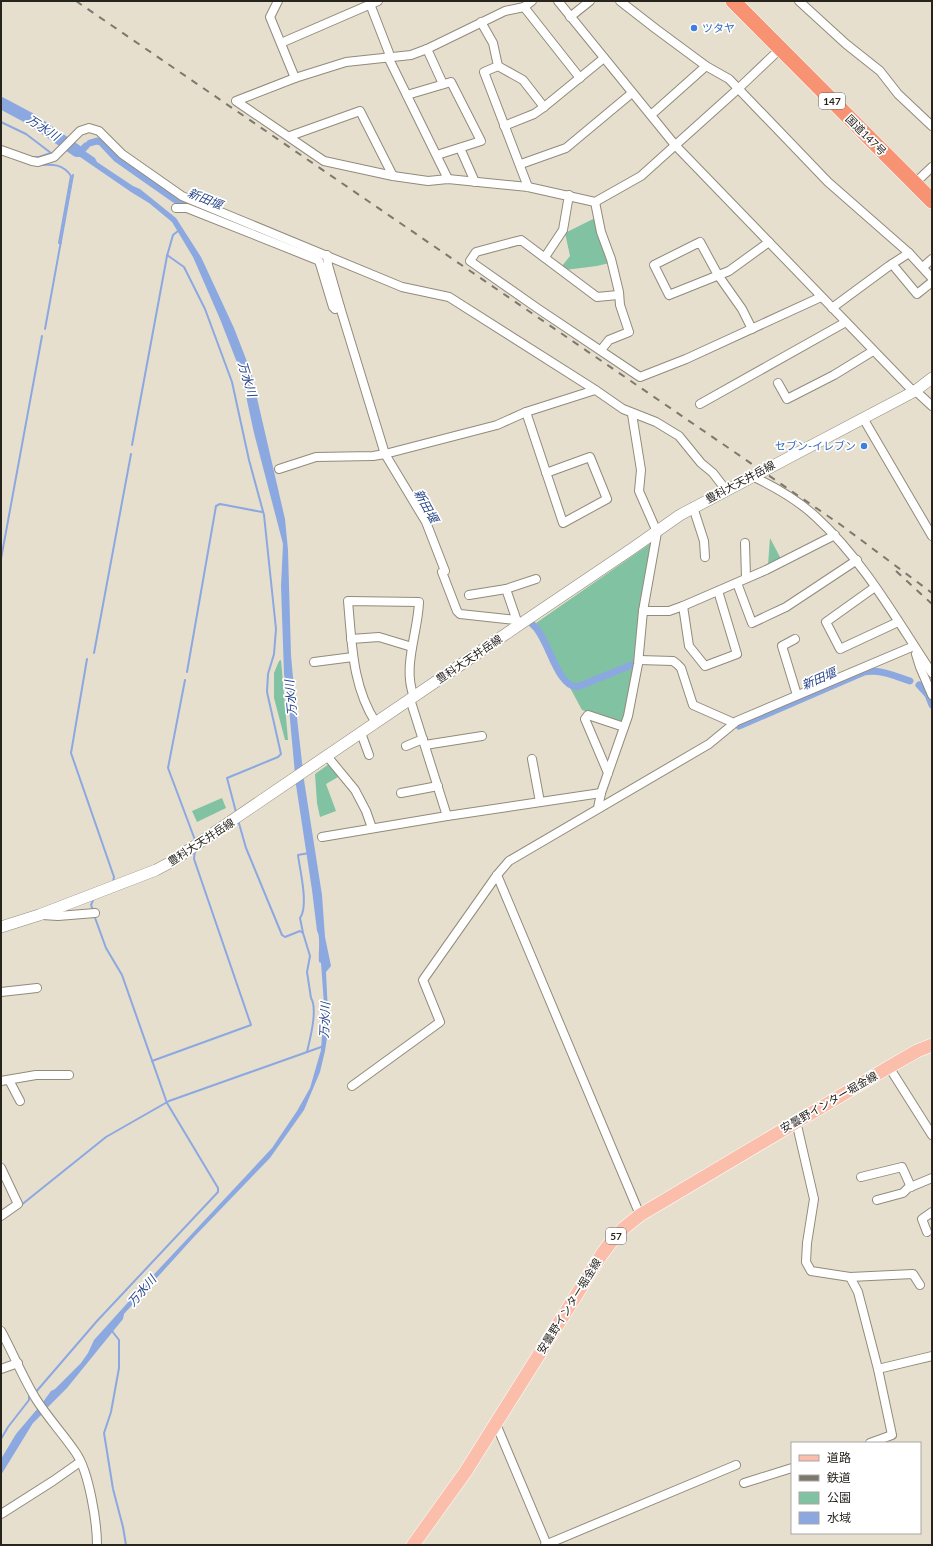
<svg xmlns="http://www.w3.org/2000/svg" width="933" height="1546" font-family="Lato,'Noto Sans JP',sans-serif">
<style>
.green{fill:#81c2a2}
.water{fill:#8ca8e1}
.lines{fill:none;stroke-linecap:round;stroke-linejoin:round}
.stream{stroke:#8ca8e1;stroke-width:2}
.canal{stroke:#8ca8e1;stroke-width:7}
.river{stroke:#8ca8e1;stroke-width:12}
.street-casing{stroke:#928b7c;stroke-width:10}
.secondary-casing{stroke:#928b7c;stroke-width:12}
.primary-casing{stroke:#fff;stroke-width:14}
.highway-casing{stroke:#fff;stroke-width:16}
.street{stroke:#fff;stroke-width:8}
.secondary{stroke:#fff;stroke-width:11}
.primary{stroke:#fabeab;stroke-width:13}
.highway{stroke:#f79373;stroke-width:15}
.rail{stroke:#7d786d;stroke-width:2;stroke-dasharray:7 7;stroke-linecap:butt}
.shop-dot{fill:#3f7fe0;stroke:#fff;stroke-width:1.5}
.labels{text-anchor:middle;stroke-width:3.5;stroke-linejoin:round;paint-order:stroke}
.shield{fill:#fff;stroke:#686662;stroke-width:1}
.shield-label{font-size:10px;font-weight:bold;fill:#27241e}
.shop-label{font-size:11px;fill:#366cbe;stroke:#fff;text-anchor:start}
.street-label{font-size:11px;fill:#27241e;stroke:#fff}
.water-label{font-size:12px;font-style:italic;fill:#28458a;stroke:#fff}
</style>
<rect width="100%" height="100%" fill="#e6dfce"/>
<!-- green -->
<g class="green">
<path d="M595,218C597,234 601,248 609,263L597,266L565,270L562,266L570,256L565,233Z"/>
<path d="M770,538L781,559L768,565Z"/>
<path d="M654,541L636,662L623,723L582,710L554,658L540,629L536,623Z"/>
<path d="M281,660L288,740H285L274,698V673L279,661Z"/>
<path d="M329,764L338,777L326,784L336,811L320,817L317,803L315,774Z"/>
<path d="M222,798L226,808L197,822L192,811Z"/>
</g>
<!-- water -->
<g class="water">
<path d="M73,143L95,158L97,162L133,186L140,189L176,218L201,257L234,328L251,372L285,519L288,550L291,655L295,700L304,780L322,895L325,937L331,966L326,972L328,1013V1031L325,1051L320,1072L304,1110L270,1158L193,1238L124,1314L123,1319L67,1388L47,1408L43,1402L51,1391L55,1389L81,1363L88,1353L94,1340L131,1299L272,1148L297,1111L310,1088L321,1050L324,1004L321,963L319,962C318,954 321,937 317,931L312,890L296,785L289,709L284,674L281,586L283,544L254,433L246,396L243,373L236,360L220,319L193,257L172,222L149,203L131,192L67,148Z"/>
<path d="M38,1408L42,1414L33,1423L1,1475V1459L16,1434Z"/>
</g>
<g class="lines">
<!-- stream -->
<g class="stream">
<path d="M1,122L26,134L51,153L39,157H34"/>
<path d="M40,165C53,164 63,164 71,176L59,243H61"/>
<path d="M167,255L184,267L205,309L232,382L249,460L264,515L276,629L274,654L268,674L267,692L281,754L278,757L227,778L236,812"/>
<path d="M45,329L73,175"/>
<path d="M132,445L167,256L173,235L178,231"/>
<path d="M1,559L42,336"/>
<path d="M94,653L131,454"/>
<path d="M87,659L71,753L114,877L113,882"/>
<path d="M187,672L216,506L220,504L262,512"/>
<path d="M185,680L168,768L195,840"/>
<path d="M238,820L246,848L282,935L285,937L300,931L303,933L310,956L307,972L311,998C318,1009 310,1039 307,1052"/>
<path d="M93,910L91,905L94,898"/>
<path d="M303,933L300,918C309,906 300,871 298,855L309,853"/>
<path d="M152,1061L251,1025L194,859L195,850"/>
<path d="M20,1206L106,1137L169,1101L324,1046"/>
<path d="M112,1331L119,1340V1368L111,1412L104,1433L113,1489L123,1527L126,1545"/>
<path d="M35,1393L97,1321L218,1192V1188L167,1103L122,975L106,948L94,915"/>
<path d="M1,1439L8,1427L29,1400V1393"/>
</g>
<!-- canal -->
<g class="canal">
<path d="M90,143L97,141L101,142L117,159L174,199L195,207"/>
<path d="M79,153L86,146"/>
<path d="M533,625C548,636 556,686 577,687L634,664"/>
<path d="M919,685L928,695L932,705"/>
<path d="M739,726L864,672C880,669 895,676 910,681"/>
</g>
<!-- river -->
<path class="river" d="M1,103L31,119L77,151"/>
<defs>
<g id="street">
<path d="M278,1L270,17L295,78"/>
<path d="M532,1L524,7L505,11L427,49L411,55L346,62L295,78L236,101L324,161L393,176L428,181L448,179L528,187L595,202L641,176L739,88L780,49"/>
<path d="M558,1L675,145L910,388L919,394L932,406"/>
<path d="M620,1L656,29L706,66L729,79L828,182L909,253L932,278"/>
<path d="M799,1L846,44L880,71L898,94L932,126"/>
<path d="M370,4L389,53L388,57L448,179"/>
<path d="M524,7L580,78"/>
<path d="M570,17L590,1"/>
<path d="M481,22L493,43L498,66L484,72L528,187"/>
<path d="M281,43L378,1"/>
<path d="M427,49L443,84"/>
<path d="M498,66L523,80L544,107"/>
<path d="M407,95L451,82L481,141L437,155"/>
<path d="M651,115L706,66"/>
<path d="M504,126L534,114L544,107L604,58"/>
<path d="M290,136L360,111L393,176"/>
<path d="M460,148L475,182"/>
<path d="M1,150L32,161L38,162L54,157L80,131L89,128L99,131L122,154L182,196L402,287L449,297L597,391L623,409L656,422L679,436L701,463L713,473L726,490"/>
<path d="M521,164L566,148L632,93"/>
<path d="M914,184L932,167"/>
<path d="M595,202L601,232L611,259L619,292L620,305L629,332L609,340L601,350"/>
<path d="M176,208H187L315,259L319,261L321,267L333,307L335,309L340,307"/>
<path d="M327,255L328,265L340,307L385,454L426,522L445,571L442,572L457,611L460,614L516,620"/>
<path d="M545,257L563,230L569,195"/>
<path d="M892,264L917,294L932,282"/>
<path d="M923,267L932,259"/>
<path d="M618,295L597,297L521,240L476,252L470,261L537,308L640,377L686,359L821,297"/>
<path d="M832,308L889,266L909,253"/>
<path d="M752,329L742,309L718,275L700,242L654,265L669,295L729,271L769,242"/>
<path d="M778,383L787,399L834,375L873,351"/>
<path d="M700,404L846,322"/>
<path d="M526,412L563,523L607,499L590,457L546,473"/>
<path d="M863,418L932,536"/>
<path d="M279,469L316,457L373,456L385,454L497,425L526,412L595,390"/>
<path d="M752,476C775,487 798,500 816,517C864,561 896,619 932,673"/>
<path d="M693,507L704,541L705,557"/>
<path d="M745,543L746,578"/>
<path d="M737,583L752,623L786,607L857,560"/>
<path d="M875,587L826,622L840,649L898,622"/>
<path d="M506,589L518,624"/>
<path d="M469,595L506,589L536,579"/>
<path d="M683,606L689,646L705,666L737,654L718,591"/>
<path d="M643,611H669L683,606L766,570L835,535"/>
<path d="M351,639L379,637L412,647"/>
<path d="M795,639L782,646L797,695"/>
<path d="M916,654L920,667L932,695"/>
<path d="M639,660L673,661L677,664L681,668L693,705L734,723"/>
<path d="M314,662L353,657"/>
<path d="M410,699L447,816"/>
<path d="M376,723C352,686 352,644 348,601L419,602C418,633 402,667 414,697"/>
<path d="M361,733L369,755"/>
<path d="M425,745L482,736"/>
<path d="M406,746L423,739"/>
<path d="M327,756L355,790L366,811L372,828"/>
<path d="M532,759L540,802"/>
<path d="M608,773L585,719L588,715L624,727"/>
<path d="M401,793L438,786"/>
<path d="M598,808L601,793L628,716L638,664L643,611L656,538L657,532L639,491L641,470L632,414"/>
<path d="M322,837L447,816L601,793"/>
<path d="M497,875L640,1215"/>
<path d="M42,915L58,916L95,913"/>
<path d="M1,992L37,988"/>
<path d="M889,1067L932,1135"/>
<path d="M9,1080L20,1101"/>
<path d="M1,1081L36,1075H69"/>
<path d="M352,1086L440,1022L423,980L497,875L509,861L709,744L737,721L914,646"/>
<path d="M796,1121L814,1199L807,1243L806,1262L811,1271L850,1277L858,1292L864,1315L878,1369L892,1435L870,1443"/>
<path d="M1,1168L18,1204L1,1216"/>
<path d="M861,1177L902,1167L911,1187"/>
<path d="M877,1200L903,1193L908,1188L932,1178"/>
<path d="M927,1232L922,1219L932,1212"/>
<path d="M850,1277L913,1274L920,1285"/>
<path d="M1,1331C13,1353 23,1378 36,1399C48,1418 64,1435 76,1453C89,1472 97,1522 97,1545"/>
<path d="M1,1369L18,1363"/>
<path d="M878,1369L932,1356"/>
<path d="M496,1424L547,1545"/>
<path d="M744,1483L792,1468"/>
<path d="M1,1514L53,1481L80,1462"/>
<path d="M545,1545L736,1465"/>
</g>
<path id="secondary" d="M1,927L39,915L156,870L171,862L519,625L633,548L680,515L915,391L932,378"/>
<path id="primary" d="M413,1545L466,1471L602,1254L611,1242L624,1228L640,1215L889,1067L917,1051L932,1045"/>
<path id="highway" d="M733,1L932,201"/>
</defs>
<!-- street casing -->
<use href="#street" class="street-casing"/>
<!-- secondary casing -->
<use href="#secondary" class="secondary-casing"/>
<!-- primary casing -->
<use href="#primary" class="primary-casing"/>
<!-- highway casing -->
<use href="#highway" class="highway-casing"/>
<!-- street -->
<use href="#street" class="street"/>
<!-- secondary -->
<use href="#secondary" class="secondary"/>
<!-- primary -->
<use href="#primary" class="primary"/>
<!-- highway -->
<use href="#highway" class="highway"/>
<!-- rail -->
<g class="rail">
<path d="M76,1L841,525L932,593"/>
<path d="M896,571L932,604"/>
</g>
</g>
<!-- markers -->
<g class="shop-dot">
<circle cx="694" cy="28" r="4"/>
<circle cx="864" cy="446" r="4"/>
</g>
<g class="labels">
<!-- shield labels -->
<g class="shield">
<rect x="819" y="93" width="26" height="16" rx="3"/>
<rect x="606" y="1228" width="20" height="16" rx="3"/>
</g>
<g class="shield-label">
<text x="832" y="105">147</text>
<text x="616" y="1240">57</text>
</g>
<!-- shop labels -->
<g class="shop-label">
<text x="702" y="32">ツタヤ</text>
<text x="856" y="450" text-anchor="end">セブン-イレブン</text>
</g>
<!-- street labels -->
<g class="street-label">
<text transform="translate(866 135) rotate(45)" y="4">国道147号</text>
<text transform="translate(740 482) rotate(-28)" y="4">豊科大天井岳線</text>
<text transform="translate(469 659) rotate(-34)" y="4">豊科大天井岳線</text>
<text transform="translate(201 842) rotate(-33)" y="4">豊科大天井岳線</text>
<text transform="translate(829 1102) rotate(-30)" y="4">安曇野インター堀金線</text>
<text transform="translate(569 1306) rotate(-58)" y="4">安曇野インター堀金線</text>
</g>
<!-- water labels -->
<g class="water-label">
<text transform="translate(43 128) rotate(33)" y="4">万水川</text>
<text transform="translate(205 199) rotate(22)" y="4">新田堰</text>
<text transform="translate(247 379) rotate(73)" y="4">万水川</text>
<text transform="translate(426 506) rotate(61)" y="4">新田堰</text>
<text transform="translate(819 679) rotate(-23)" y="4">新田堰</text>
<text transform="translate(291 698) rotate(-95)" y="4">万水川</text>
<text transform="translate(325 1020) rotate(-88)" y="4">万水川</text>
<text transform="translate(142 1291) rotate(-49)" y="4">万水川</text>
</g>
</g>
<!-- border -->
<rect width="933" height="1546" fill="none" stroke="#27241e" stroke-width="4"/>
<!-- legend -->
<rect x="791" y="1442" width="130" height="92" fill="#ffffff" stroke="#a9a7a5"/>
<rect x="799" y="1455" width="20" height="6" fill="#fabeab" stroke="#a9a7a5"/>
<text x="827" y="1462" font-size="12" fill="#27241e">道路</text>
<rect x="799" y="1475" width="20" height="6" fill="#7d786d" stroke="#a9a7a5"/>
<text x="827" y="1482" font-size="12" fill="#27241e">鉄道</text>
<rect x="799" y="1492" width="20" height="12" fill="#81c2a2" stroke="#a9a7a5"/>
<text x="827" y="1502" font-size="12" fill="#27241e">公園</text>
<rect x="799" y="1512" width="20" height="12" fill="#8ca8e1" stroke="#a9a7a5"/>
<text x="827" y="1522" font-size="12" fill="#27241e">水域</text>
</svg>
